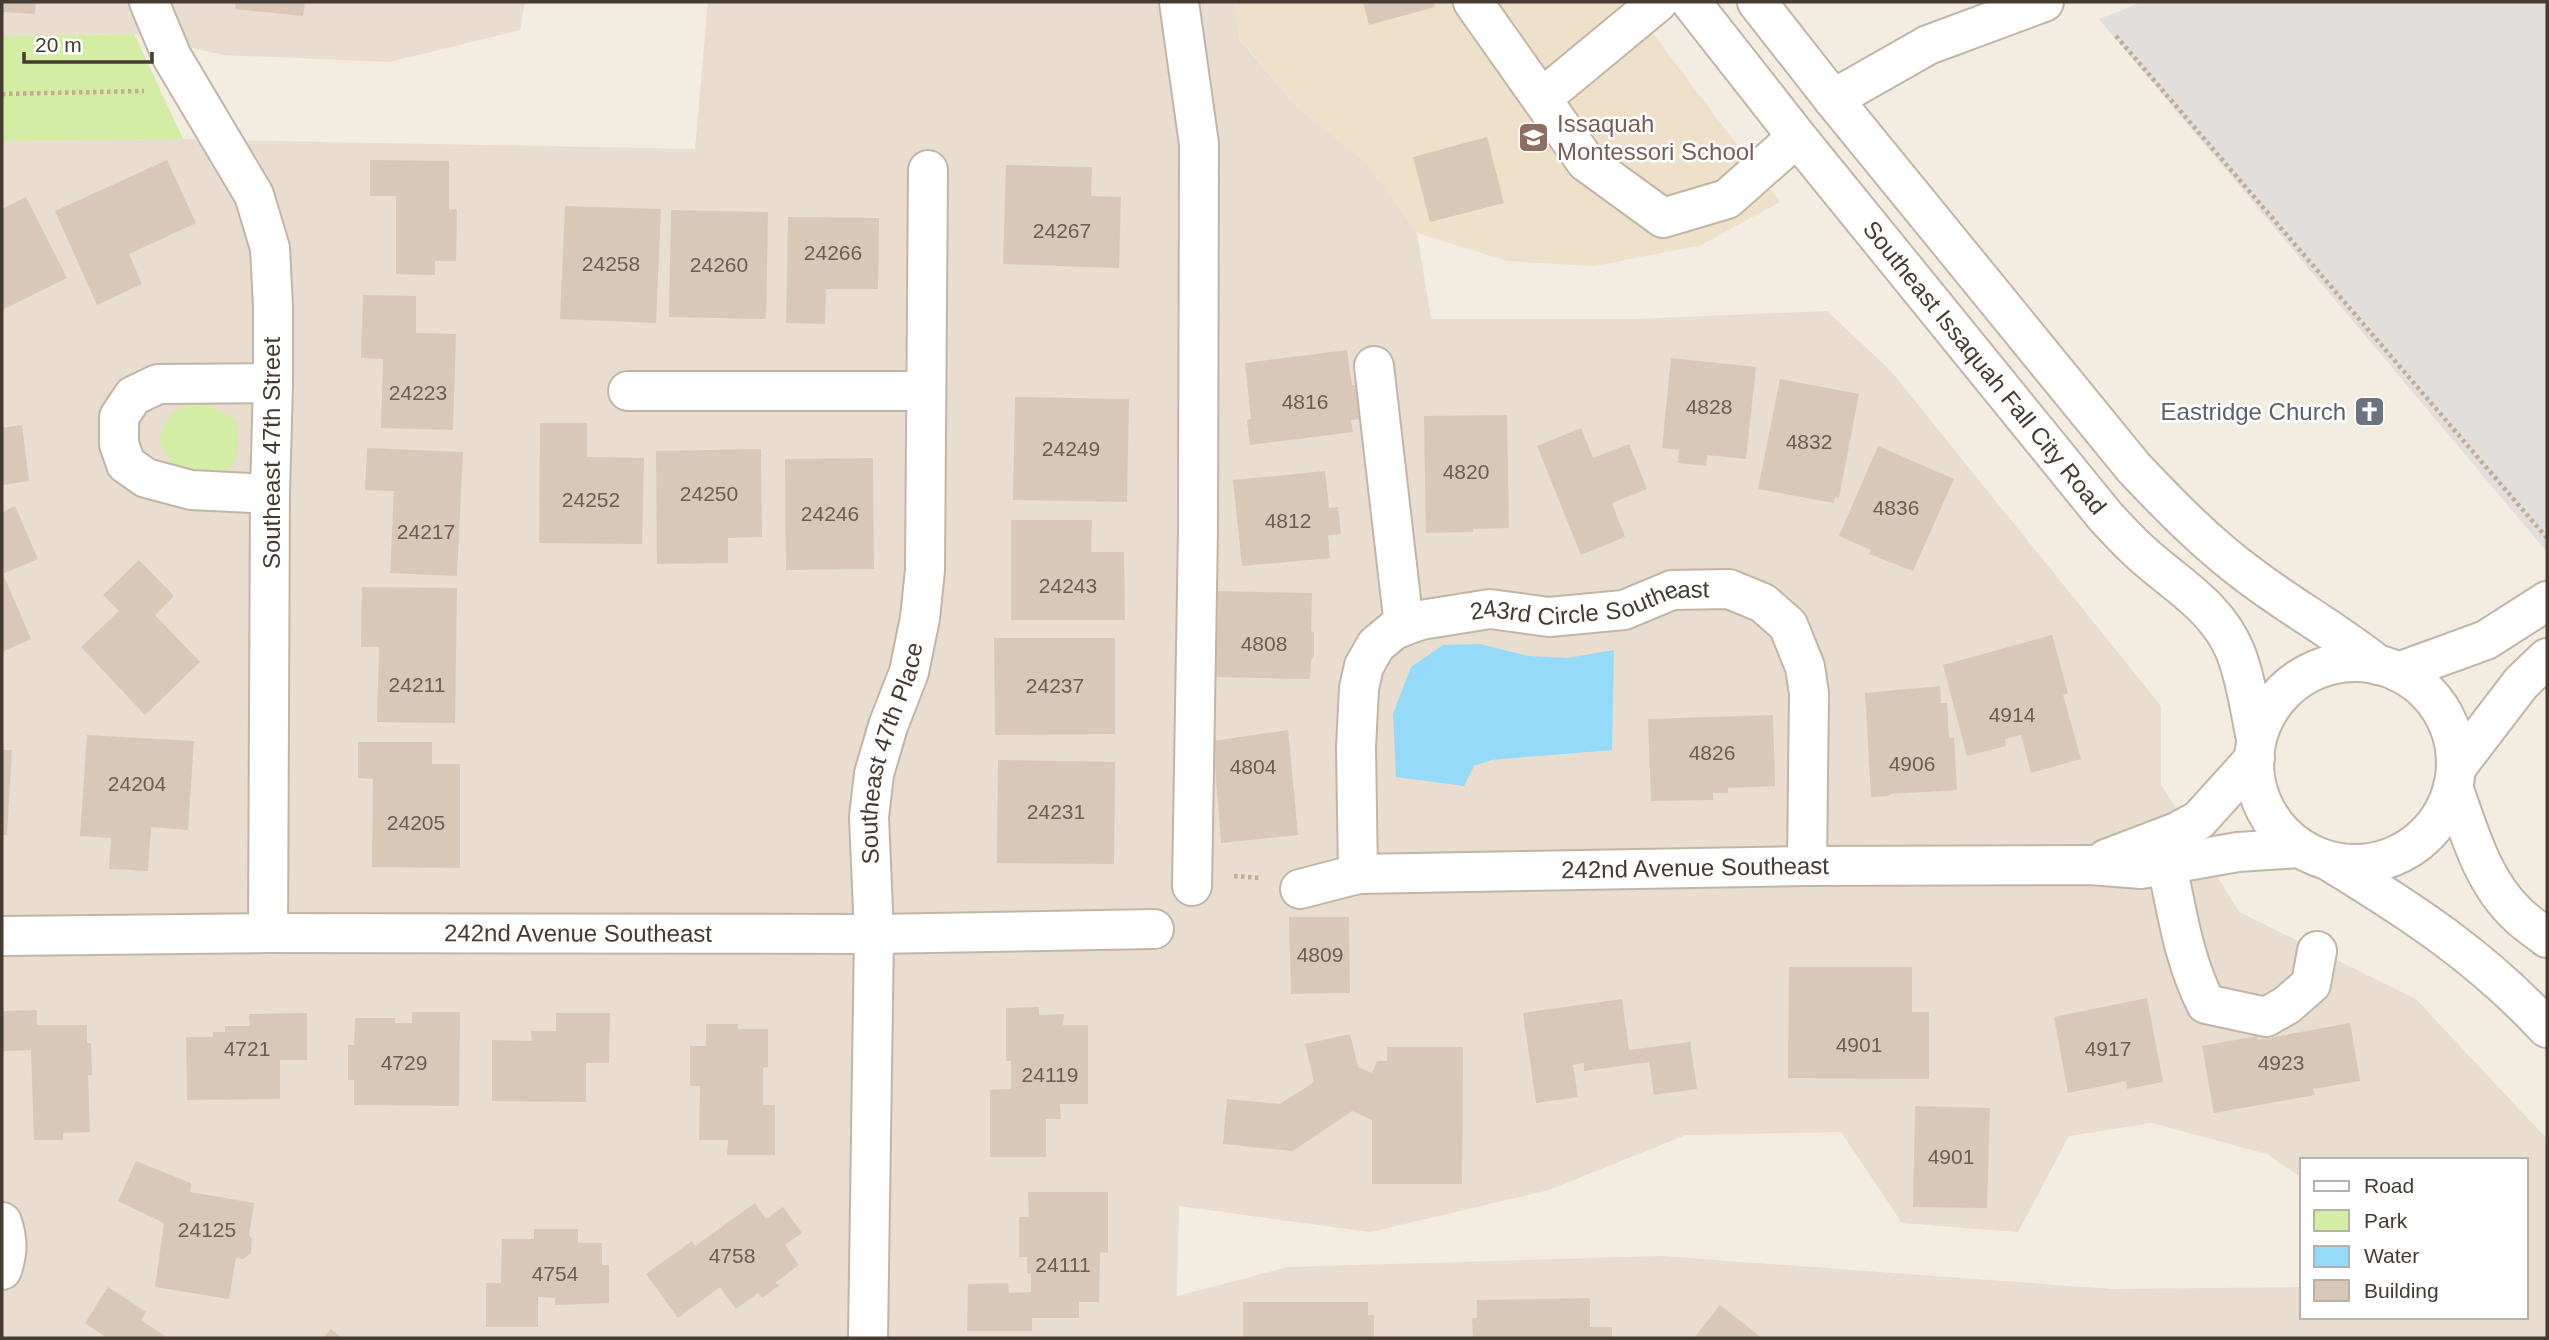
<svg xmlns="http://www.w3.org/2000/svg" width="2549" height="1340" font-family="Helvetica,sans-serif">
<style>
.residential{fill:#e8ddcf;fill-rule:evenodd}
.education{fill:#eee0c9}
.green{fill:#d4eda4}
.parking{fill:#e2dedb}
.water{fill:#95daf8}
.building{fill:#d9c8b8}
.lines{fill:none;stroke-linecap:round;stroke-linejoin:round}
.minor-casing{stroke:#c2b5a6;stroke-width:42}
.path{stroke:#c2ac93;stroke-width:4.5;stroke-dasharray:3.5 3.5;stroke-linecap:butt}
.minor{stroke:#fff;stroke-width:38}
.labels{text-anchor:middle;stroke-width:5;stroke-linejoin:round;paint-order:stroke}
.number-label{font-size:21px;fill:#6a5e53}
.education-label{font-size:24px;fill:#785e54;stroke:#fff;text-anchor:start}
.street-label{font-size:24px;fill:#453b31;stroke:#fff}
.worship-label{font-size:24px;fill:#5b616d;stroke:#fff;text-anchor:end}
</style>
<rect width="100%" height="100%" fill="#f3ece1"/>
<!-- residential -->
<g class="residential">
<path d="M2,2H525L520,30L389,62L223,55L134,34L2,36Z"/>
<path d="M708,2H1235L1239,39L1300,110L1367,163L1417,233L1431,319H1632L1827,311L1890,370L2161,706V784L2239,912L2416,999L2547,1139V1338H2V141L183,139L695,149ZM2152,1123L2267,1154L2302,1178V1160H2526V1317H2302V1287L2112,1289L1661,1256L1288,1267L1177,1296L1179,1206L1370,1232L1549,1190L1686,1135L1841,1132L1902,1223L2018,1232L2069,1136Z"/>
</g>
<!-- education -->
<path class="education" d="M1235,2H1629L1780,202L1701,245L1595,266L1507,261L1417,233L1367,163L1300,110L1239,38Z"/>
<!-- green -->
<g class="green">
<path d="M134,34L183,139L2,141V36Z"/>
<path d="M206,404L236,419C238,432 241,451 233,463C222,480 186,475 172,463C166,458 163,446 159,439C169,412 177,405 206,404Z"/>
</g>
<!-- parking -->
<path class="parking" d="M2143,2H2547V552L2099,19Z"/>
<!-- water -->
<path class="water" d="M1480,644L1528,656L1568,658L1614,650L1612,750L1491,760L1474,766L1464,786L1396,777L1393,714L1411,667L1443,645Z"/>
<!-- building -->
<g class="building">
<path d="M2,2H36L35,14L2,12Z"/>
<path d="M236,2H305L303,16L235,9Z"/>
<path d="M1363,2H1434L1435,7L1369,25Z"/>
<path d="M1487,137L1504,203L1430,222L1413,157Z"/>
<path d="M167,160L196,223L129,254L142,284L97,305L55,211Z"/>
<path d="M370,160L449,161V210L457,209L456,261H435V275L396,274V196H370Z"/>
<path d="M1006,165L1092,167L1091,196L1121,197L1119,268L1003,264Z"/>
<path d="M26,197L67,278L2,310V209Z"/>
<path d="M565,206L661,209L656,323L560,319Z"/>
<path d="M671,210L768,212L766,319L669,317Z"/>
<path d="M788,217L879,218L878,289H826L825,324L786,323Z"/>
<path d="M363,295L416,296V333L456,334L453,430L381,428L383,359L361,358Z"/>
<path d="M1347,350L1352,385H1358L1362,419L1351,420L1353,432L1250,445L1247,420L1251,419L1245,363Z"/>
<path d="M1671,358L1756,367L1746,459L1707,455L1706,466L1678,463L1679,450L1662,448Z"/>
<path d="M1780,379L1859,394L1839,498L1835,497L1834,503L1758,489Z"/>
<path d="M1015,397L1129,399L1127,502L1013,500Z"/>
<path d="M1507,415L1509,528L1473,529V532L1426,533L1424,416Z"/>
<path d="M540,423H587V457L644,458L642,544L539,543Z"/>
<path d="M22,425L29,481L2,485V428Z"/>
<path d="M1581,428L1593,458L1629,444L1647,489L1612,503L1625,537L1581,555L1537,446Z"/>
<path d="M1878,446L1954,479L1913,571L1869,554L1871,550L1839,536Z"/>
<path d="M367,448L463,452L457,576L390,573L394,491L365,490Z"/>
<path d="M761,449L762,537L728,538V563L657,564L656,451Z"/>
<path d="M873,458L874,569L786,570L785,459Z"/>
<path d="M1325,471L1329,508L1338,507L1341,534L1328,535L1330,558L1242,566L1233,480Z"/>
<path d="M15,506L38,559L3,574L31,639L2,652V512Z"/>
<path d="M1011,520H1092L1091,552H1124L1125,620H1011Z"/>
<path d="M139,560L174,596L155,615L200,662L145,715L81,647L119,611L103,595Z"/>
<path d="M362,587L457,588L455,723L377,722L379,647H361Z"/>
<path d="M1214,591L1312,593L1311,631L1314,632V655L1311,660L1310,679L1212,677Z"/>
<path d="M2052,635L2068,693L2063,695L2081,759L2031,773L2021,735L2005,739L2006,746L1967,756L1943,665Z"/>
<path d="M994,638H1115V734L995,735Z"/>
<path d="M1940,686L1941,703H1947L1949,738L1954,737L1957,790L1891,794L1888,796L1871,797L1865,693Z"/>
<path d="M1773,715L1775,786L1728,788V793H1713V800L1651,801L1648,719Z"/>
<path d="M1288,730L1298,835L1221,843L1213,741Z"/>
<path d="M87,735L194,741L188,830L151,827L148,871L109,869L111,838L80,836Z"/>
<path d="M358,742H432V764H460V868L372,867L373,779L358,778Z"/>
<path d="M2,750H12L7,835H2Z"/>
<path d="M998,760L1115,762L1114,864L997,863Z"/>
<path d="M1289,917H1349L1350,993L1291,994Z"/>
<path d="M1789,967H1912V1012H1929V1079L1788,1078Z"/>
<path d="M2147,998L2163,1082L2127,1089L2126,1081L2068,1093L2054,1017Z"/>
<path d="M1622,999L1629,1050L1690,1042L1697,1089L1654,1095L1649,1062L1584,1071V1063L1573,1065L1578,1097L1536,1103L1523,1013Z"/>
<path d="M1039,1007V1015L1064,1014L1063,1025H1088V1104H1060L1061,1119H1046V1157H990V1090L1011,1089V1061H1006V1008Z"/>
<path d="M37,1010V1025H87V1043H91L92,1075H88L90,1132L63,1133V1140H34L31,1050L2,1051V1011Z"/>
<path d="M412,1012H460L459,1106L354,1105V1080H348V1045H354L355,1018H395V1023H412Z"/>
<path d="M307,1013V1060H280V1099L187,1100L186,1037H213V1032H225V1026H250L249,1014Z"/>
<path d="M556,1013H610L609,1063H586V1102L492,1101V1040L532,1041L531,1031H556Z"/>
<path d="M2350,1023L2360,1081L2313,1089L2315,1095L2214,1113L2202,1046L2257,1036L2258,1040Z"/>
<path d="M706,1024H738V1029H768V1067L763,1068V1105H775V1155H727L728,1140H699L700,1086H690V1046H706Z"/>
<path d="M1350,1034L1358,1067L1372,1073L1377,1061H1387V1047H1463L1462,1184H1372V1120L1352,1111L1293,1151L1223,1144L1227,1099L1280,1104L1314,1082L1305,1044Z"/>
<path d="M1915,1106L1990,1108L1987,1208L1913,1207Z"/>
<path d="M136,1161L191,1183L190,1192L254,1203L249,1236L252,1238L251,1253L243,1259L236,1258L229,1299L155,1287L164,1223L118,1201Z"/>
<path d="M1028,1192H1108V1253L1100,1252L1099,1302H1079V1318H1032V1331H967L968,1284L1008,1283L1009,1293L1031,1292V1274L1027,1273V1257H1019V1217H1029Z"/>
<path d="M755,1203L766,1219L783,1207L802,1233L785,1245L799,1265L775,1283L780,1285L762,1298L758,1293L736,1309L720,1287L678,1318L646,1274L692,1241L695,1246Z"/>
<path d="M534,1229H578V1243H602V1265H609V1303L555,1305V1298L538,1297V1327H486V1283H501L502,1239H534Z"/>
<path d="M108,1287L146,1312L141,1320L168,1338H107L85,1323Z"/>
<path d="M1590,1298V1327H1612V1338H1473L1472,1318H1477V1300Z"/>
<path d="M1243,1302H1368V1315H1374V1338H1243Z"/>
<path d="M1720,1305L1762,1338H1694Z"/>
<path d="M331,1329L342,1338H323Z"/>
</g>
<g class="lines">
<defs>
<g id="minor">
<path d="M149,2L172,57L254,195L270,248L273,306V383L270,494L268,933"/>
<path d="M1179,2L1199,144L1198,530L1192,886"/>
<path d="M1473,2L1586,162L1663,218L1727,199L1797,137"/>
<path id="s1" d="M1691,2L1797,137L2105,516C2116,528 2127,540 2139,551C2173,583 2216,605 2235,651C2246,678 2250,710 2256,739"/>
<path d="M1757,2L1833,99L2134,468C2170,506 2207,544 2249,575C2291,607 2337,632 2378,665"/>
<path d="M1542,98L1658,2"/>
<path d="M1833,99L1928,45L2044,2"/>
<path d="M1374,366L1404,626"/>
<path d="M628,391H926"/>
<path d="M270,494L191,490L146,478L126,464L119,444V417L133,396L158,384L273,383"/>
<circle cx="2355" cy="763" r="101"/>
<path d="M2398,672L2486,640L2547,601"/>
<path d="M2456,768L2521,683L2547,658"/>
<path d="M2453,787C2469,831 2482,881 2517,914C2526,923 2537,930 2547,938"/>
<path d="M2106,859L2177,832L2199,820L2255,758"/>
<path d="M2332,863C2414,913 2481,957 2547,1028"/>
<path d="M2167,866C2178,915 2183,958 2206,1004L2266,1017L2287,1005L2311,984L2317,951"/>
<path id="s2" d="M1358,874L1356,748L1359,688L1364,666L1376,645L1394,630L1404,626L1421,620L1490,609L1549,617L1624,610L1672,590L1729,589L1763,603L1788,625L1805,667L1809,693L1807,866"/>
<path id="s3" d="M1300,889L1358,874L1807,866L2091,865L2141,869L2238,852L2299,848"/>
<path id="s4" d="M2,936L268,933L874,934L1154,929"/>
<path d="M2,1222C8,1240 8,1252 2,1270"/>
<path id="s5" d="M868,1338L874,934L869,817L874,774L888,726L909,672L920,618L925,570L928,170"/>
</g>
</defs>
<!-- minor casing -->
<use href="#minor" class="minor-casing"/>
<!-- path -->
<g class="path">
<path d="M2116,36L2547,538"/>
<path d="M2,94L144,91"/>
<path d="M1234,876L1260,878"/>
</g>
<!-- minor -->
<use href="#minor" class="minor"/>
</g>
<!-- icons -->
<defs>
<symbol id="school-square" viewBox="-11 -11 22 22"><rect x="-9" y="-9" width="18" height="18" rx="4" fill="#8d6e63" stroke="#fff"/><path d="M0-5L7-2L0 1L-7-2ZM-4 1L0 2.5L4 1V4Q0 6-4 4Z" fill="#fff"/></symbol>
<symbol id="church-square" viewBox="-11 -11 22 22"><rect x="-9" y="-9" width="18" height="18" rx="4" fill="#6b7280" stroke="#fff"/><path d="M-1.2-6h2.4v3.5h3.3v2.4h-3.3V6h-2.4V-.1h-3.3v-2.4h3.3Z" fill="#fff"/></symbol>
</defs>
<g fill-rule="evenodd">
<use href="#school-square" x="1516" y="120" width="35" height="35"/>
<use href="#church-square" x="2352" y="394" width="35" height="35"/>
</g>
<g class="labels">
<!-- number labels -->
<g class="number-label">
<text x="1062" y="238">24267</text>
<text x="833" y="260">24266</text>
<text x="611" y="271">24258</text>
<text x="719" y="272">24260</text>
<text x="418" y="400">24223</text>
<text x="1305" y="409">4816</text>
<text x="1709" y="414">4828</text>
<text x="1809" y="449">4832</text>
<text x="1071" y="456">24249</text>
<text x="1466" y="479">4820</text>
<text x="709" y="501">24250</text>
<text x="591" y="507">24252</text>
<text x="1896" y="515">4836</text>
<text x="830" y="521">24246</text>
<text x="1288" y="528">4812</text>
<text x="426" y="539">24217</text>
<text x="1068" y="593">24243</text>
<text x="1264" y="651">4808</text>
<text x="417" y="692">24211</text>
<text x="1055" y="693">24237</text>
<text x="2012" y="722">4914</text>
<text x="1712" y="760">4826</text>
<text x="1912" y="771">4906</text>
<text x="1253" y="774">4804</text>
<text x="137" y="791">24204</text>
<text x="1056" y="819">24231</text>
<text x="416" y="830">24205</text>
<text x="1320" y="962">4809</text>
<text x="1859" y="1052">4901</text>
<text x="247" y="1056">4721</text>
<text x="2108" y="1056">4917</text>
<text x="404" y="1070">4729</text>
<text x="2281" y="1070">4923</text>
<text x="1050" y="1082">24119</text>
<text x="1951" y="1164">4901</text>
<text x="207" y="1237">24125</text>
<text x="732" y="1263">4758</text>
<text x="1063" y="1272">24111</text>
<text x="555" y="1281">4754</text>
</g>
<!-- education labels -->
<g class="education-label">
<text x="1557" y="132">Issaquah<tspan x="1557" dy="28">Montessori School</tspan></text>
</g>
<!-- street labels -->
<g class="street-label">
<text dy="8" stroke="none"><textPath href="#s1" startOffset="469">Southeast Issaquah Fall City Road</textPath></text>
<text transform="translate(272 453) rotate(-90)" y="8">Southeast 47th Street</text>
<text dy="8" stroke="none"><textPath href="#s2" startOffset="457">243rd Circle Southeast</textPath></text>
<text dy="8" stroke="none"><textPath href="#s5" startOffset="588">Southeast 47th Place</textPath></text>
<text dy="8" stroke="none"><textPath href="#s3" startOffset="397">242nd Avenue Southeast</textPath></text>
<text dy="8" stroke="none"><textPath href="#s4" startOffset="576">242nd Avenue Southeast</textPath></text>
</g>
<!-- worship labels -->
<g class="worship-label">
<text x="2346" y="420">Eastridge Church</text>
</g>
</g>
<!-- border -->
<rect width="2549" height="1340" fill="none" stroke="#453b31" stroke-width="7"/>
<!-- legend -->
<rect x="2300" y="1158" width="228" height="161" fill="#ffffff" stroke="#b5b1ad" stroke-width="2"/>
<rect x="2314" y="1181" width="35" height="10" fill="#ffffff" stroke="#b5b1ad" stroke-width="2"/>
<text x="2364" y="1193" font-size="21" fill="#453b31">Road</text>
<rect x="2314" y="1210" width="35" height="21" fill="#d4eda4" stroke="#b5b1ad" stroke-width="2"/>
<text x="2364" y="1228" font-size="21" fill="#453b31">Park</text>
<rect x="2314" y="1246" width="35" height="21" fill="#95daf8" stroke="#b5b1ad" stroke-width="2"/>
<text x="2364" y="1263" font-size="21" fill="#453b31">Water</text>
<rect x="2314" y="1280" width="35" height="21" fill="#d9c8b8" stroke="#b5b1ad" stroke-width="2"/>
<text x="2364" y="1298" font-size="21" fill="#453b31">Building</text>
<!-- scale -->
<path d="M24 52v10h128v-10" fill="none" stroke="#453b31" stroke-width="3.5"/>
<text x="35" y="52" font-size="21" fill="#453b31" stroke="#ffffff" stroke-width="5" paint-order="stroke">20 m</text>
</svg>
